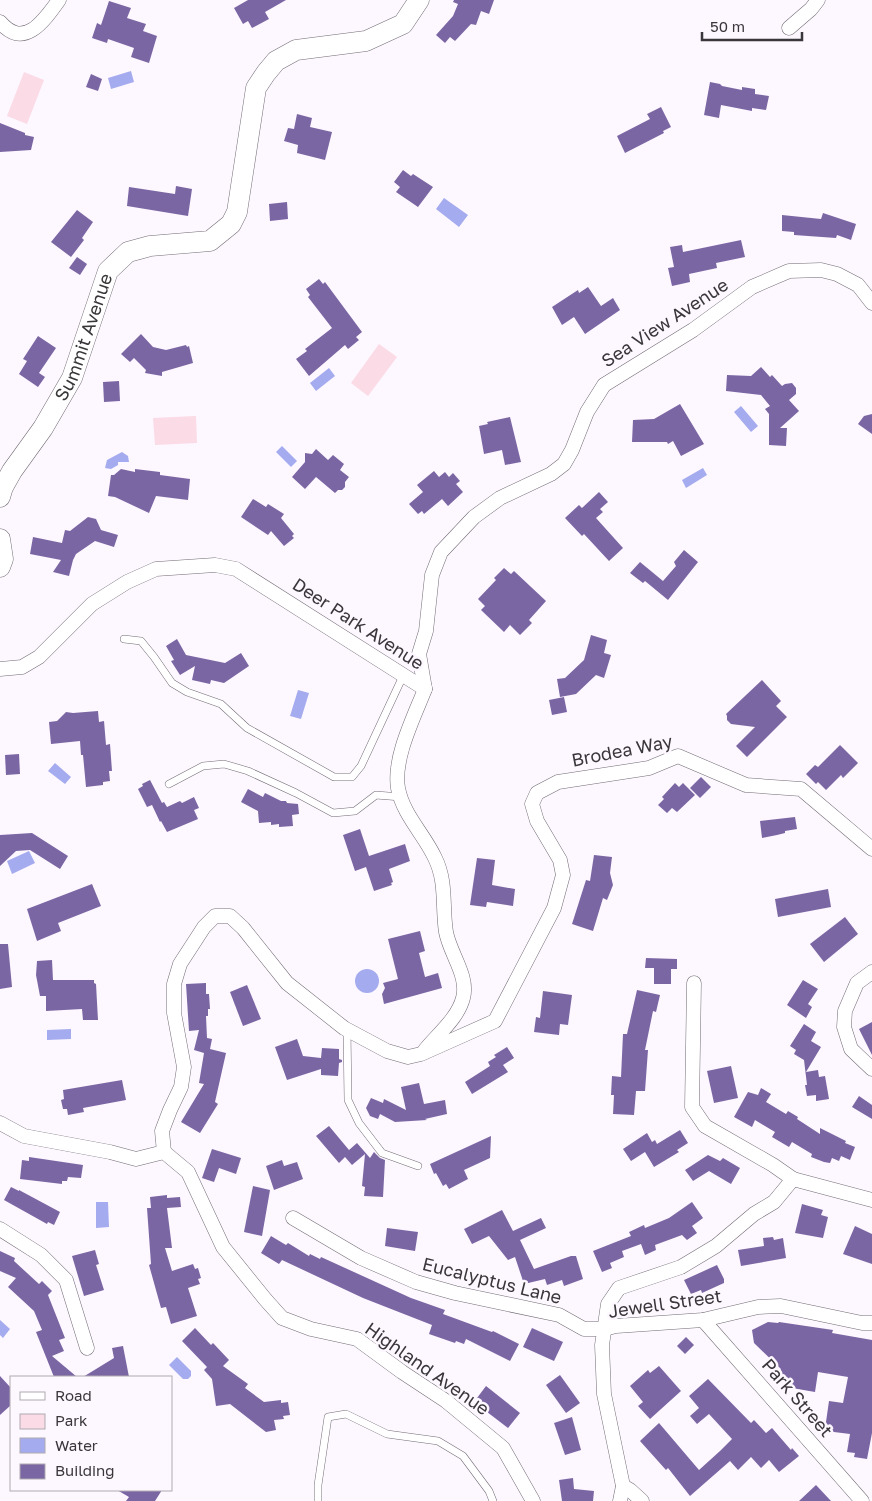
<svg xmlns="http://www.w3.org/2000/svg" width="872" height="1501" font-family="'Golos Text',sans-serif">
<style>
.green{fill:#fbdbe5}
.water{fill:#a4abee}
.building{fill:#7b66a4}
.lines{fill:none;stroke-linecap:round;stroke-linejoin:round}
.lane-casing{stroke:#736c74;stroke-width:8}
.street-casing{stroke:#736c74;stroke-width:15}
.secondary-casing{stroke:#736c74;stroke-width:21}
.lane{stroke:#fff;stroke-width:7}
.street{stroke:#fff;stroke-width:14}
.secondary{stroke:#fff;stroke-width:20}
.labels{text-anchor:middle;stroke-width:5;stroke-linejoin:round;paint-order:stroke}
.street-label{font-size:18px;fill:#39373a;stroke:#fdf7ff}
</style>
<rect width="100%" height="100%" fill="#fdf7ff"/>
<!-- green -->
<g class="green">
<path d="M24,72L44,80L27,124L7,116Z"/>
<path d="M379,344L397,357L368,396L351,383Z"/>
<path d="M196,416L197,443L155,445L153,418Z"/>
</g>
<!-- water -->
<g class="water">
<path d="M131,71L134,82L111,89L108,78Z"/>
<path d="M444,198L468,215L459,227L436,209Z"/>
<path d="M329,368L335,376L316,391L310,383Z"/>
<path d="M741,406L758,426L751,432L734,412Z"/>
<path d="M282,446L297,461L291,467L276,452Z"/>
<path d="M122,452L128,456L129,462H118V465L111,469L105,468L107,460Z"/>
<path d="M703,468L707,475L686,488L682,480Z"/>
<path d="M298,690L309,693L301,719L290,716Z"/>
<path d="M55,763L71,777L65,784L48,771Z"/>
<path d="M29,851L35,863L12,874L7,861Z"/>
<circle cx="367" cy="981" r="12"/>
<path d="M71,1029V1039L47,1040V1030Z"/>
<path d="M96,1202H108L109,1227L96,1228Z"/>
<path d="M0,1320L10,1329L3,1338L0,1335Z"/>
<path d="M177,1357L191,1371V1376L188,1379H183L169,1365Z"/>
</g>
<!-- building -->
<g class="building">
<path d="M248,0H286L265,12L269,19L252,28L248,21L243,24L234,8Z"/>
<path d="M454,0H494L489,14L481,11L476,25L471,24L455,41L450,37L445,43L436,35L453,16L458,4L453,2Z"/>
<path d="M109,1L131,8L127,18L146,24L143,31L157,36L149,63L131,57L134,48L108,39L107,43L92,38L97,23L101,25Z"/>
<path d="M91,74L102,79L98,91L86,87Z"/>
<path d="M710,82L720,84L722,86L742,90V87L755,89V94L769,96L766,110L752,108V111L721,105L719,118L704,115Z"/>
<path d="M661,107L671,127L663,131L664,133L625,153L617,136L650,119L647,114Z"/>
<path d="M297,114L312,118L310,127L332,132L325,160L297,153L298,145L284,141L288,128L294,129Z"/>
<path d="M0,123L25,133V135L34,137L31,150L0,152Z"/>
<path d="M403,170L411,176L413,174L433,187L418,207L396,192L400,187L394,182Z"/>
<path d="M176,186L192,189L188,216L127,206L129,187L175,194Z"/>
<path d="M287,202L288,219L270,221L269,204Z"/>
<path d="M77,210L93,222L82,238L84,240L71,257L51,242Z"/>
<path d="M823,213L856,224L851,240L837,235L836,238L794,235V232L782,231V215L821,219Z"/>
<path d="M741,240L745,257L716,263L717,268L689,274L690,282L672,286L668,268L674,267L670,247L682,245L683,252Z"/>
<path d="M77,257L87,264L80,275L69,268Z"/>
<path d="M319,279L323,284L325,282L362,332L356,337L359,340L348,349L345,345L309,376L296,359L307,351L305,349L332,328L308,297L310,295L306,289Z"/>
<path d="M588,287L601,306L613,298L620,310L585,334L574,317L562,325L552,307L578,290L579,293Z"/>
<path d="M141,334L153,347L166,350L186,345L187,347L189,346L193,363L162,372V376L145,373L146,370L134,358L130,362L121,354Z"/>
<path d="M38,336L56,348L39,373L45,377L38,387L19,374L27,361L23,359Z"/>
<path d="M761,367L770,377L772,375L782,386L785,384L792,383L796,388V394L789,400L799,411L780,428H787L786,446L769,445V414L765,409L770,406L761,395L726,391L727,375L751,376Z"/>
<path d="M119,381L120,401L104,402L103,382Z"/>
<path d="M680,404L704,444L681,456L673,441L668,444L667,442H632L633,420L654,419Z"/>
<path d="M872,414V434L858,424L864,416Z"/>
<path d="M510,417L521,462L505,465L502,450L484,454L479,426L488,424L487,422Z"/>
<path d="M316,449L328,460L333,455L344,464L340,470L349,477L345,482V487L342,490H338L335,493L316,477L305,489L292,477L305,462V453L312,454Z"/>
<path d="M121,469L135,472V469L160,472V475L190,479L188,500L156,496L149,513L115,497L108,496L111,475H114Z"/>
<path d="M434,471L439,477L445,472L449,477L453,473L460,481L456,484L463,492L448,506L442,499L424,514L422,511L418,514L409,504L423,492L417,485Z"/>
<path d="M599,492L608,502L600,509L603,512L596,518L623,548L609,561L584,534L582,536L565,518L579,505L582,508Z"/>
<path d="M253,499L266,507L268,504L284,514L281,518L294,534L292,536L294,538L284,546L271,531L268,535L241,517Z"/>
<path d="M88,517L96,519L101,530L118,535L114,547L95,541L76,554L73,560L69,576L53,572L61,560L30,554L33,537L62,543L65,530L70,531Z"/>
<path d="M684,550L698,562L668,600L645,581L643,583L630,573L640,562L663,581L676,566L674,562Z"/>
<path d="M504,568L511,574L514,571L546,601L529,620L532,623L520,635L510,625L504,632L481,610L485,606L478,599L496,580L494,578Z"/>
<path d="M591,635L607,640L604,653L611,655L604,678L596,675L576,694L560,697L557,679L565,678L584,660Z"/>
<path d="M177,639L186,655L225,663L241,653L249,666L224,683L211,680L210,684L192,680L195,666L180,675L171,661L174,660L166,646Z"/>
<path d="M762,680L781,701L776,706L787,717L747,757L736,746L755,727L731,724L727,720V716L726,714Z"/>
<path d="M564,697L567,712L552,715L549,700Z"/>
<path d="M98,711L99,722L104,721L106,745L110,744L112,771H109L110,781L103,782V785L86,787L83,755H81L80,741L51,744L49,722L57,721L66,712L73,713Z"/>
<path d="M840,745L858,763L843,778L841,775L826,790L818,782L816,784L806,774L815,765L818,767Z"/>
<path d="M19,754L20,774L6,775L5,755Z"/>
<path d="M701,777L711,787L700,798L690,788Z"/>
<path d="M150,780L162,803L164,802L167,807L180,801L182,803L194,797L199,808L194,810L198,819L167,832L161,821L160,822L152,805L147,807L138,789L143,786L142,784Z"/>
<path d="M675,783L679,787L683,783L695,795L677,812L672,808L667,813L658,805L664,799L662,797Z"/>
<path d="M248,789L263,797L265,793L281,801H286L287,803L298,804L299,814L292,815L293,826L279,827V824L271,825V822L259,823L258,811L241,802Z"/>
<path d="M795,817L797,829L785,831V833L777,835L762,838L760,821Z"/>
<path d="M360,829L369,856L405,844L410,861L389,869L393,882L391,883L392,885L374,891L366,867L355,871L343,835Z"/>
<path d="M32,833L68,856L60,869L30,850L16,851L0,866V835Z"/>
<path d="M594,855L612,857L610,873L613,885L607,900L603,898L593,931L572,924L586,880L590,881Z"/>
<path d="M477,858L495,860L492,885L515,889L513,906L487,902L486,907L470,905Z"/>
<path d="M92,884L101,906L58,923L61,931L37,941L27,909Z"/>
<path d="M828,889L831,907L778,917L775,899Z"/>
<path d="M845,917L858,934L824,962L810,944Z"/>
<path d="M420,931L425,951L419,953L425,977L438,973L442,988L384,1004L382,994L385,988L383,983L398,979L388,939Z"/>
<path d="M0,944H8L12,987L0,989Z"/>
<path d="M646,958L677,959V969H671V984H654V968H645Z"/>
<path d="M52,960L53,980H94V983L96,984L98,1020H83L82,1009L46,1011V996H40L36,975L37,961Z"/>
<path d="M803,980L818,989L808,1004L812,1007L806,1018L787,1005Z"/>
<path d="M206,983V994H209L210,1009H208V1016H206L207,1038L212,1039L210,1049L226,1053L215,1102L218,1104L200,1133L181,1122L204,1084L199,1083L204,1053L194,1050L199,1030L189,1031L186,984Z"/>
<path d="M247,985L261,1019L243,1026L230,992Z"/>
<path d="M637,990L660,995L656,1012L653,1011L645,1050H648L645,1091H636L634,1115L613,1114L614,1095H611L612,1076L621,1077L623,1034H627Z"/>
<path d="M543,991L572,995L568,1025L560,1024L559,1035L534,1032L536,1017L540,1018Z"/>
<path d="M872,1022V1055L859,1029Z"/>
<path d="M804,1024L816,1032L811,1041L821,1047L806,1072L818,1070L819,1077L825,1076L829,1099L816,1101V1095L807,1096L805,1085H807L804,1060L794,1054L796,1050L790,1046Z"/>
<path d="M297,1039L303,1056L321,1058L322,1048L339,1049V1059L342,1060V1062L339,1063L338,1076L321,1075V1069L287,1080L275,1047Z"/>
<path d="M507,1047L514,1058L503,1065L508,1072L472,1094L465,1082L490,1066L488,1062L496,1057L494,1055Z"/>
<path d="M731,1066L738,1098L714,1103L707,1071Z"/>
<path d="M122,1080L126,1100L83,1108L84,1112L68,1115L67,1109H63L61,1100L64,1099L63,1090Z"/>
<path d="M419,1083L424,1104L445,1100L447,1114L425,1119L427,1120L395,1122L380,1114L378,1119L370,1116L366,1108L371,1098L383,1103L384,1099L406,1110L401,1087Z"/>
<path d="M761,1088L771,1094L766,1102L786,1114L788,1111L798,1117L797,1119L820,1134V1128L846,1141L845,1143L855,1147L850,1160L841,1156L839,1161L832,1158L830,1163L824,1162L811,1157L812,1154L792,1142L789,1147L772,1137L775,1132L755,1120L752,1127L734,1117L748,1092L758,1095Z"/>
<path d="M859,1096L872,1105V1119L852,1107Z"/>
<path d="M329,1126L349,1150L357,1143L370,1158L374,1152L380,1158L385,1160L383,1197L364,1196L365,1187L362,1186L365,1154L352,1165L345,1157L339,1163L316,1136Z"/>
<path d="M680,1130L688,1143L677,1150L679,1152L654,1167L645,1152L631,1161L623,1149L647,1133L652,1142L655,1140L657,1144Z"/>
<path d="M491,1136L490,1158L464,1170L468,1179L449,1189L446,1184L443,1186L436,1173L434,1174L430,1164Z"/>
<path d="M212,1149L241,1158L236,1174L219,1168L214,1182L202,1178Z"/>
<path d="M708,1155L720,1161L723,1158L740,1168L731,1184L709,1171L693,1181L685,1170Z"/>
<path d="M29,1157L83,1165L81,1178L68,1177L67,1181H62V1184L20,1179L22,1160L29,1161Z"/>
<path d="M282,1160L284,1166L297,1162L303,1179L274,1190L266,1166Z"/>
<path d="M253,1186L270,1190L262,1236L244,1232Z"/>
<path d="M11,1187L19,1191V1190L60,1212L54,1225L48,1222L47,1224L4,1200Z"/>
<path d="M167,1195V1198L180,1197L181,1207L167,1208L172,1248H165L172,1271L193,1264L195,1269L198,1268L201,1278L198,1279L200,1284L188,1288L197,1316L171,1324L166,1307L161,1308L149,1265L151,1264L147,1208H151L150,1197Z"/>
<path d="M692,1202L703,1218L692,1226L697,1233L687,1240L682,1235L655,1245L656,1250L645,1255L641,1244L622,1251L624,1257L610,1263L612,1268L602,1272L593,1251L631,1236L629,1232L644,1225L645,1228L669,1218Z"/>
<path d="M802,1204L823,1210L821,1215L828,1217L823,1238L795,1233Z"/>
<path d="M502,1210L513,1231L541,1218L546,1228L520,1240L534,1269L571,1256H576L583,1279L564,1286L562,1280L547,1285L545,1279L524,1284L515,1257L508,1260L489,1236L472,1244L464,1229Z"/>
<path d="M855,1226L872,1234V1264L843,1254Z"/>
<path d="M387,1228L418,1232L415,1251L385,1246Z"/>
<path d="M271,1236L286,1245L288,1243L309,1256L310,1254L320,1259L321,1257L411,1298L445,1310L443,1314L492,1332L493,1331L519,1344L510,1361L466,1339L464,1344L456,1341L455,1343L429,1334L432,1325L363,1298L282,1260L279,1264L261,1253Z"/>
<path d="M773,1237L774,1240L783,1238L786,1258L741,1266L738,1250L764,1246L763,1238Z"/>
<path d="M95,1250L99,1264L96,1265L104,1290L84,1296L72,1256Z"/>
<path d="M0,1251L15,1258L14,1261L39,1284L42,1281L52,1291L48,1295L65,1338L59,1340L64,1351L52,1356L77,1377H54L36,1332L42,1330L34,1311L8,1287L16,1278L0,1271Z"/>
<path d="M717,1265L724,1279V1283L702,1293L701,1290L691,1294L684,1280Z"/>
<path d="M768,1322L778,1323L779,1322L833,1330L832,1333L872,1340V1433L867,1459L854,1457L855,1453L847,1452L850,1434L826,1431L825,1429L829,1401L843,1403L848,1377L818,1372L815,1392L792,1388L778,1374L781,1369L754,1343L752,1330Z"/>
<path d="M195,1328L211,1345L213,1343L229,1360L223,1366L248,1384L245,1388L264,1402L281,1400V1403L288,1402L290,1415L283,1416L284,1419L274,1420L276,1430L266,1432L230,1404L216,1406L212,1379L204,1370L207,1367L182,1341Z"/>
<path d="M532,1328L563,1342L554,1361L523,1347Z"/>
<path d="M686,1337L694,1345L685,1354L677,1346Z"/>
<path d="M123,1346L129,1377H83L114,1358L112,1348Z"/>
<path d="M659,1366L681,1391L650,1419L638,1406L643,1402L630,1386L648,1370L650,1373Z"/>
<path d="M560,1375L580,1403L566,1413L546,1385Z"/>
<path d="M0,1376L11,1388V1405L0,1415Z"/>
<path d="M708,1379L751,1423L754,1420L766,1433L772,1428L791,1450L792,1448L799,1456L779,1472L769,1460L761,1468L751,1457L738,1470L730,1461L690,1496L668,1468L666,1470L640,1441L659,1423L699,1470L720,1451L732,1439L709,1414L697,1424L690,1416L699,1408L689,1396Z"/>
<path d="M486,1386L520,1413L508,1428L474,1402Z"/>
<path d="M572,1417L581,1450L565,1455L554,1423Z"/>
<path d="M573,1478L574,1489L594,1491L593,1501H562L559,1480Z"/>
<path d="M816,1485L831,1501H799Z"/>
<path d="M117,1490H162L155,1501H126L129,1497Z"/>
</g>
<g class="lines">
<defs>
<g id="lane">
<path d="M124,639L141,641L154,657L172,683L187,692L221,704L247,728L334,777H352L361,766L403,676"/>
<path d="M169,784L203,766L224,764L248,771L296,793L333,813L355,811L376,795L401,797"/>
<path d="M347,1030L348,1100L359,1123L382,1153L418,1166"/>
<path d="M318,1501V1485L328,1417L346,1414L387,1434L438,1441L463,1456L489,1491L493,1501"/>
</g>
<g id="street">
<path d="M0,22C24,50 44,21 59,0"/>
<path d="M789,28L811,9L818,0"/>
<path d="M0,669L22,667L39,657L92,604L127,582L156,569L215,565L236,569L425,689C414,717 393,758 398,788C403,815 424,834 435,858C447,882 442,907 446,932C450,954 469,976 463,998C458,1018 438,1034 425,1050"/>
<path d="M425,689L419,654L426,631L432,575L441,552L474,517L500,498L551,474L564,464L572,450L587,412L604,385L693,330L752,287L789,271L821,270L837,274L858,285L872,303"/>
<path d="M872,972L857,983L845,1011L844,1027L851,1049L872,1069"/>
<path d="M0,1123L24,1136L110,1152L136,1159L164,1152L188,1172L223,1247L265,1299L282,1318L311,1329L357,1339L402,1372L446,1401L503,1448L533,1501"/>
<path d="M164,1152L162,1131L170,1110L181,1087L184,1067L174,1013V984L180,964L204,927L215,916H230L243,928L287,983L344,1028L387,1051L408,1057L421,1054L495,1021L554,908L563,875L560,860L537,821L532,804L537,793L558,782L649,768L678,756L746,785L801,789L872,849"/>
<path d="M793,1179L872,1200"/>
<path d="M293,1218L361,1258L416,1282L455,1293L559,1315L584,1329H604L616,1326L703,1320L758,1307L781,1306L862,1323H872"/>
<path d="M0,1229L41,1255L66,1280L87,1348"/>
<path d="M703,1320L862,1501"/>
<path d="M623,1486L630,1490L642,1501"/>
<path d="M620,1501L623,1486L604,1394L602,1345L608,1304L619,1288L681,1267L716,1246L754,1214L774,1202L793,1179L773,1165L705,1126L692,1107L694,983"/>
</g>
<g id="secondary">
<path id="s1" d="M0,497L3,487L12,471L43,428L72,378L108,271L128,252L150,246L210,241L231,224L237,212L256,88L266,73L276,61L296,50L366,41L403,24L419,0"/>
<path d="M0,539L3,559L0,567"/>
</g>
</defs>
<!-- lane casing -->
<use href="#lane" class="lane-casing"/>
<!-- street casing -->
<use href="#street" class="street-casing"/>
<!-- secondary casing -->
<use href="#secondary" class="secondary-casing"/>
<!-- lane -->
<use href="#lane" class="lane"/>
<!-- street -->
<use href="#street" class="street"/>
<!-- secondary -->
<use href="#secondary" class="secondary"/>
</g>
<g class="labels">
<!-- street labels -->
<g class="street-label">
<text transform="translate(665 323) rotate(-33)" y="6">Sea View Avenue</text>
<text dy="6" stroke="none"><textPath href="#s1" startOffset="182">Summit Avenue</textPath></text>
<text transform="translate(358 624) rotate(33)" y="6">Deer Park Avenue</text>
<text transform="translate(622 751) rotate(-11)" y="6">Brodea Way</text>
<text transform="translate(492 1281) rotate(14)" y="6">Eucalyptus Lane</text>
<text transform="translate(665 1304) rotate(-8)" y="6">Jewell Street</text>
<text transform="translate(427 1369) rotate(35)" y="6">Highland Avenue</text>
<text transform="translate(797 1398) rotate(49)" y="6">Park Street</text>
</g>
</g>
<!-- legend -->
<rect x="10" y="1376" width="162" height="115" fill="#fdf7ff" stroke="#afaab0"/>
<rect x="20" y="1392" width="25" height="8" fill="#ffffff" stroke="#afaab0"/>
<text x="55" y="1401" font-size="15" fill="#39373a">Road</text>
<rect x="20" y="1414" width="25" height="15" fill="#fbdbe5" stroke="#afaab0"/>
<text x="55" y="1426" font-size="15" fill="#39373a">Park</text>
<rect x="20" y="1438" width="25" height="15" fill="#a4abee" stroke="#afaab0"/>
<text x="55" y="1451" font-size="15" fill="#39373a">Water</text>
<rect x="20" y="1464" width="25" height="15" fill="#7b66a4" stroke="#afaab0"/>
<text x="55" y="1476" font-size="15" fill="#39373a">Building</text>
<!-- scale -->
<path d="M702 32v8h100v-8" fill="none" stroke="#39373a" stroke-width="2.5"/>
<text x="710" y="32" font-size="15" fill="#39373a" stroke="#fdf7ff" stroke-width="4" paint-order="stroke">50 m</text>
</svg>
